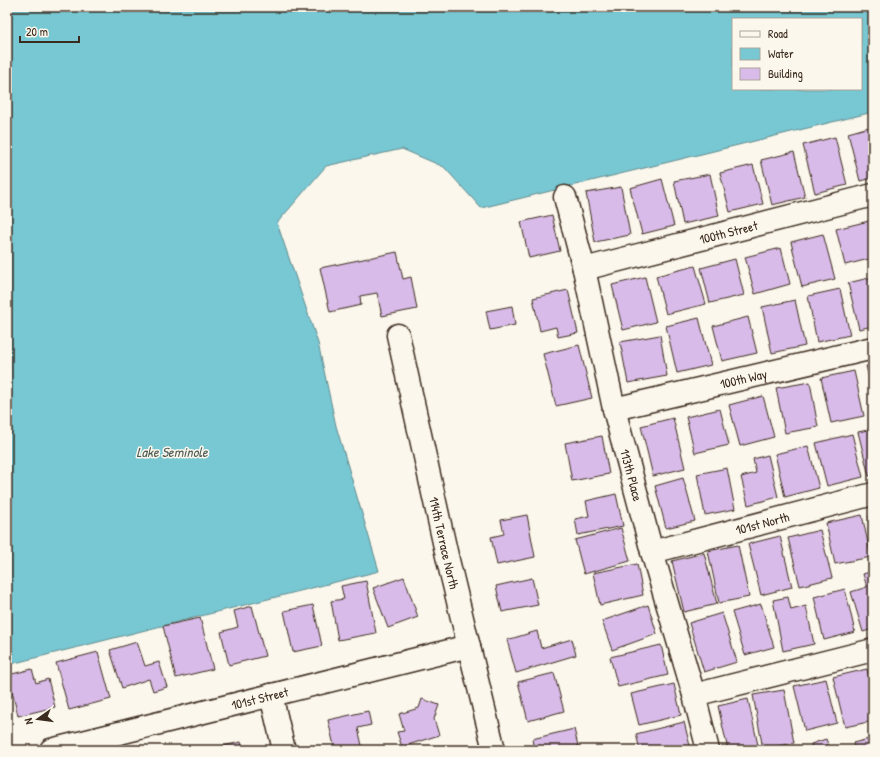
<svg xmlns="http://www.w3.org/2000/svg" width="880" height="757" font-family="'Patrick Hand',sans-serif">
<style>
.water{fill:#78c8d4;stroke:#60898b;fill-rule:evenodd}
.building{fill:#d8bbe8;stroke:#3b2a1e}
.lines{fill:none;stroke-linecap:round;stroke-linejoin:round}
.minor-casing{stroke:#3b2a1e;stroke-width:25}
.minor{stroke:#fbf7ec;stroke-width:22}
.labels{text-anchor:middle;stroke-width:3;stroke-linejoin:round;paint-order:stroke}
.street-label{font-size:13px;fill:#3b2a1e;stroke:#fbf7ec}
.water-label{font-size:14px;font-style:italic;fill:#4d5955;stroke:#fbf7ec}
</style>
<rect width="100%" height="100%" fill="#fbf7ec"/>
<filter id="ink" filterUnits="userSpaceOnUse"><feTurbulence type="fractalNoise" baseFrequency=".025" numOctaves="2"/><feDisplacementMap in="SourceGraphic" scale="8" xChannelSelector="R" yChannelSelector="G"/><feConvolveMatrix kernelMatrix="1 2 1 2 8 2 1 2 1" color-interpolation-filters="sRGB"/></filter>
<g filter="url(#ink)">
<!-- water -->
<path class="water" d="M7,7H873V112L481,208L444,167L402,149L326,166L277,223L318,343L336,426L379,571L7,665ZM733,19H861V89H733Z"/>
<!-- building -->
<g class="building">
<path d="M873,126V178L860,181L848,133Z"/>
<path d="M835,137L847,185L815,193L803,145Z"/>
<path d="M794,152L805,197L772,205L761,160Z"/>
<path d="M753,165L763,204L730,212L720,173Z"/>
<path d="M710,174L719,216L683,224L674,181Z"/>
<path d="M662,179L674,226L642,234L630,188Z"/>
<path d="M621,187L630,235L595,242L586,193Z"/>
<path d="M552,215L560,251L529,258L521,222Z"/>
<path d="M873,220V258L845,265L836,229Z"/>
<path d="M823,234L835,279L802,287L791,242Z"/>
<path d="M781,248L790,284L755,294L745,257Z"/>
<path d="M397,252L403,279L411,277L417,309L382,316L377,293L360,296L361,305L330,312L320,268Z"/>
<path d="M735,259L744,295L710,303L701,268Z"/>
<path d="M695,266L706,304L666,314L656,276Z"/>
<path d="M645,277L656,322L623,330L612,285Z"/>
<path d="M873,277V326L859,329L848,283Z"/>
<path d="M840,289L850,335L817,342L808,296Z"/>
<path d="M568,290L578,333L558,337L556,327L540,331L533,298Z"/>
<path d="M795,300L805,346L772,353L762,307Z"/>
<path d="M512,306L515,325L490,330L486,311Z"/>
<path d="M748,317L757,353L722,361L713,326Z"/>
<path d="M699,318L711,365L677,373L666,326Z"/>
<path d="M660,335L667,376L628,383L620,342Z"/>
<path d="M579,345L592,398L556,406L543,354Z"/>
<path d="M873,365V394L866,366Z"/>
<path d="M854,371L864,416L831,423L821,378Z"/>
<path d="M810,382L818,427L785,433L776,388Z"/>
<path d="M763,396L774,437L740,446L729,405Z"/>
<path d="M720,409L729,445L695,453L686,417Z"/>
<path d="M673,418L685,468L653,476L641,426Z"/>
<path d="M873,429V475L869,476L858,432Z"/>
<path d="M852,434L863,477L827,486L816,443Z"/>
<path d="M602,436L609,474L572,481L565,443Z"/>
<path d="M808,446L819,488L785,497L775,454Z"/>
<path d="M768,455L778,497L748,505L741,477L756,473L753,459Z"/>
<path d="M727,468L735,509L705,515L697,474Z"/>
<path d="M683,478L695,521L666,528L655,486Z"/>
<path d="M616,494L623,526L578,535L575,519L589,516L586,501Z"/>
<path d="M527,515L535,557L497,565L491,537L504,534L501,520Z"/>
<path d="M862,515L871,557L835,564L826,523Z"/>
<path d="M873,515V530L869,516Z"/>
<path d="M621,528L630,561L584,574L575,540Z"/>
<path d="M820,530L832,578L800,586L788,538Z"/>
<path d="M780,536L792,587L761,595L748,544Z"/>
<path d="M738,545L749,597L719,603L708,551Z"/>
<path d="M704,553L717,604L684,612L672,561Z"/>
<path d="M637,564L643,595L600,605L593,573Z"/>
<path d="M873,571V629L863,632L851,592L867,587L863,574Z"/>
<path d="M404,577L418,617L388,628L373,588Z"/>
<path d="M532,578L538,605L502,612L496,586Z"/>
<path d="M366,581L376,633L338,640L331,601L344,599L341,586Z"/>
<path d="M845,589L855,632L824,640L814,597Z"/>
<path d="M788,597L791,610L806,606L814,644L783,651L773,600Z"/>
<path d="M761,604L774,647L745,655L732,612Z"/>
<path d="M313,605L322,646L293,652L284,611Z"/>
<path d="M648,605L657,634L612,650L602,621Z"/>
<path d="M252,606L265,656L229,665L221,632L238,627L234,611Z"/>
<path d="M722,613L737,662L704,672L689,623Z"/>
<path d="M200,618L213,669L176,678L163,626Z"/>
<path d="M537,631L541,648L572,639L576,655L516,673L507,640Z"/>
<path d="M137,642L145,666L159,662L167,687L153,691L149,679L122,688L110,650Z"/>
<path d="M661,645L668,675L618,687L610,657Z"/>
<path d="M98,652L111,699L69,710L56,663Z"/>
<path d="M32,669L36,683L48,679L55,707L18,716L8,675Z"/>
<path d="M867,669L873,694V721L845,727L833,677Z"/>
<path d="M554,673L564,711L528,721L518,682Z"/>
<path d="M826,679L837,723L805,731L794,686Z"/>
<path d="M674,684L681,715L639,725L631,694Z"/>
<path d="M784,690L794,743L763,749L753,695Z"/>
<path d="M422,699L439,705L434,719L439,735L402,747L397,732L404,731L399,714L419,708Z"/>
<path d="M748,699L759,750H728L718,706Z"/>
<path d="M368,711L371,725L358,728L363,750H335L328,720Z"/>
<path d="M684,722L691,750H640L636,734Z"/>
<path d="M574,729L579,750H534L532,739Z"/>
<path d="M873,738V750H855L853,743Z"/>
<path d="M826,739L830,750H812L811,744Z"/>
<path d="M241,742L243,750H210V749Z"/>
<path d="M445,745L447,750H425Z"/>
</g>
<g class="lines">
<defs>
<g id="minor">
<path id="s1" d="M565,197L584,269L614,409L652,552L694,695L708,750"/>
<path id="s2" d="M584,269L873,195"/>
<path id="s3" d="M398,335L447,556L494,750"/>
<path id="s4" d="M614,409L873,348"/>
<path id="s5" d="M652,552L873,494"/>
<path d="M271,695L284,750"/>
<path d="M694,695L873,650"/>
<path id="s6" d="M51,750L469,646"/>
</g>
</defs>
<!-- minor casing -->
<use href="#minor" class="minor-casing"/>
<!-- minor -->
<use href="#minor" class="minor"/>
</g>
</g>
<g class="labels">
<!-- street labels -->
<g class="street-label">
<text dy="5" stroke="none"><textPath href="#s2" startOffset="149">100th Street</textPath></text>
<text dy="5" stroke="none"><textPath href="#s4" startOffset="133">100th Way</textPath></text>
<text dy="5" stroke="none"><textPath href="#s1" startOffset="286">113th Place</textPath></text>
<text dy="5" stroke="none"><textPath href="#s5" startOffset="114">101st North</textPath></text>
<text dy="5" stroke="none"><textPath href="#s3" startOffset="213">114th Terrace North</textPath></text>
<text dy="5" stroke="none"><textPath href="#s6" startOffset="215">101st Street</textPath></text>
</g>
<!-- water labels -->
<g class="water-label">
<text x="172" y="457">Lake Seminole</text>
</g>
</g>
<!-- margin -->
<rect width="880" height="757" fill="none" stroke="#fbf7ec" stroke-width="24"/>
<rect x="12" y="12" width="856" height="733" fill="none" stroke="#3b2a1e" stroke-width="1.5" filter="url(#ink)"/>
<!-- legend -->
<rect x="732" y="18" width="130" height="72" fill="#fbf7ec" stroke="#aea59a"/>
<rect x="740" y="31" width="20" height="6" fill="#fbf7ec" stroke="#aea59a"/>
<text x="768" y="38" font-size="12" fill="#3b2a1e">Road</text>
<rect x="740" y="48" width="20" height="12" fill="#78c8d4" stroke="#aea59a"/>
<text x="768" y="58" font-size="12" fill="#3b2a1e">Water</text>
<rect x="740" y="68" width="20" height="12" fill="#d8bbe8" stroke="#aea59a"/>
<text x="768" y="78" font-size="12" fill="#3b2a1e">Building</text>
<!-- north arrow -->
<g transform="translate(38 719) rotate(256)" stroke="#fbf7ec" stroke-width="3" paint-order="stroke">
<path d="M0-3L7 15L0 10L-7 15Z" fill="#3b2a1e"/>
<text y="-6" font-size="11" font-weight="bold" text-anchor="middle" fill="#3b2a1e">N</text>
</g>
<!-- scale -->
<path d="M20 36v6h59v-6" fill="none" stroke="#3b2a1e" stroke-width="2"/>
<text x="26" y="36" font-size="12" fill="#3b2a1e" stroke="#fbf7ec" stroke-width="3" paint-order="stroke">20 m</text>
</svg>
